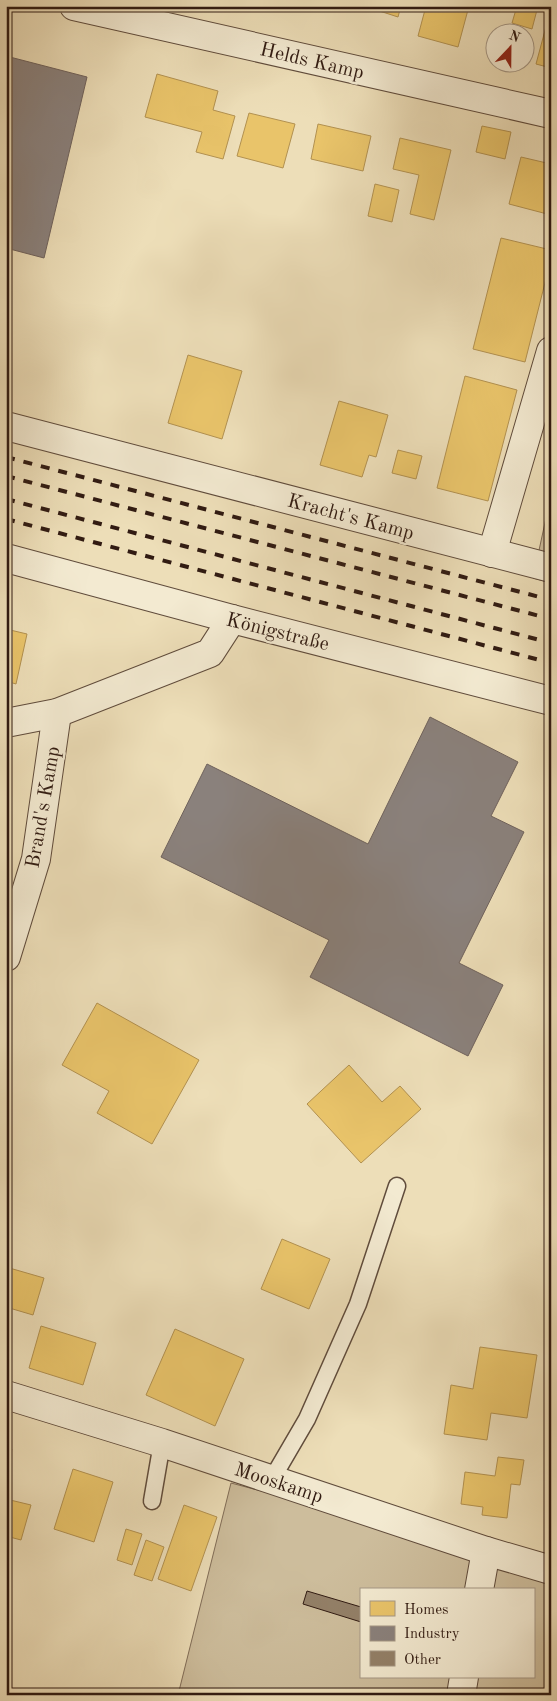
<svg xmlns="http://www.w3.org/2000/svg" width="557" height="1701" font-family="'Old Standard TT',serif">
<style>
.green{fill:#cdbd9c;stroke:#7f6c57;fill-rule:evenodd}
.homes{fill:#e9c46a;stroke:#b29150}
.industry{fill:#8a817c;stroke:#6f625c}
.building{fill:#938068;stroke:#311b12}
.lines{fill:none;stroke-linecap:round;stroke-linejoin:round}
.lane-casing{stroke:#604c3c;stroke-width:19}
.street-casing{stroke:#604c3c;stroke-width:30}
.lane{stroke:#f3ead1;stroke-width:16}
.street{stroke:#f3ead1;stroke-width:28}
.rail{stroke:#311b12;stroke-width:4;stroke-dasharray:9 9;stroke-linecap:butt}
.labels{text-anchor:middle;stroke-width:5;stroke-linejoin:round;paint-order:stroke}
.street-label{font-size:20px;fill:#311b12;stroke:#f3ead1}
</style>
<rect width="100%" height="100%" fill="#eddeb8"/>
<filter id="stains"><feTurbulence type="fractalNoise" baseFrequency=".004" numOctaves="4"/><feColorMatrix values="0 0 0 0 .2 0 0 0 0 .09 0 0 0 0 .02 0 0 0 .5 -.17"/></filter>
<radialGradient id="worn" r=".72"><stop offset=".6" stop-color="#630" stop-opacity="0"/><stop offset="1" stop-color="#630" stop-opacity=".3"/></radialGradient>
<!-- green -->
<g class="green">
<path d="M551,495V583L533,578Z"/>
<path d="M231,1483L299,1501L551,1584V1695H178ZM361,1590H533V1677H361Z"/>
</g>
<!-- homes -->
<g class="homes">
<path d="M364,6H401L398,17Z"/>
<path d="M426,6H469L458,47L418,36Z"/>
<path d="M517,6H538L532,29L512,23Z"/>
<path d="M551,8V68L536,64Z"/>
<path d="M157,74L218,91L213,110L235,116L223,159L196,152L202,132L145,117Z"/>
<path d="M249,113L295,124L283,168L237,156Z"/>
<path d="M318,124L371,136L363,171L311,159Z"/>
<path d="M482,126L511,132L505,159L476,152Z"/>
<path d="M400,138L451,150L434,220L410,214L419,175L393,169Z"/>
<path d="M521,157L551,164V215L509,204Z"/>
<path d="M375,184L399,190L392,222L368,216Z"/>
<path d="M501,238L551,250V259L525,362L473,349Z"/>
<path d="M188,355L242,371L222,439L168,423Z"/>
<path d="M465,376L517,390L488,501L437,488Z"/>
<path d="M339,401L388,415L376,457L369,455L362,477L320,465Z"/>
<path d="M398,450L422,456L416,479L392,473Z"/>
<path d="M6,629L27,634L16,684L6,681Z"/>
<path d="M97,1003L199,1060L152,1144L97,1113L109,1091L62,1065Z"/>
<path d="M349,1065L382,1102L400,1086L421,1109L361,1163L307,1104Z"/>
<path d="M282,1239L330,1259L309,1309L261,1289Z"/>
<path d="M6,1267L44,1278L33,1315L6,1307Z"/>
<path d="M41,1326L96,1343L83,1385L29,1368Z"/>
<path d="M175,1329L244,1359L215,1426L146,1395Z"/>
<path d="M480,1347L537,1355L527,1418L491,1413L487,1440L444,1434L451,1385L473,1389Z"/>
<path d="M6,1447L12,1449L6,1472Z"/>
<path d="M498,1457L524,1460L520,1485L511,1484L507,1518L482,1515L483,1507L461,1504L465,1472L495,1476Z"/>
<path d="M73,1469L113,1482L94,1542L54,1529Z"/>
<path d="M6,1499L31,1505L21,1540L6,1536Z"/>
<path d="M184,1505L217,1517L191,1591L158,1579Z"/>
<path d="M126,1529L142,1534L132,1565L117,1560Z"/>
<path d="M146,1540L164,1547L152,1581L134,1575Z"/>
</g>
<!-- industry -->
<g class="industry">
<path d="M6,56L87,77L44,258L6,248Z"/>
<path d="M430,717L518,762L491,816L524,832L459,963L503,985L468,1056L310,977L329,940L161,857L207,764L368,844Z"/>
</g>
<!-- building -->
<path class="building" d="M307,1591L361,1607V1622L303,1604Z"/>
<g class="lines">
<defs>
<g id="lane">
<path d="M272,1479L307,1419L358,1304L397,1186"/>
<path d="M152,1501L162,1443"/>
</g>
<g id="street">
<path d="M74,6L551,114"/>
<path d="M6,426L551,568"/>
<path d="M492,553L551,351"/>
<path d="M6,558L232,619L551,701"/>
<path d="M6,723L57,713L210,653L232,619"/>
<path d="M6,957L36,859L57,713"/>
<path d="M6,1395L162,1443L486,1551L551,1570"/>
<path d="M479,1590L486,1551"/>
<path d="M461,1695L464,1677"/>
</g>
</defs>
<!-- lane casing -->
<use href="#lane" class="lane-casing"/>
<!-- street casing -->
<use href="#street" class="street-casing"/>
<!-- lane -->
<use href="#lane" class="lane"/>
<!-- street -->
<use href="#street" class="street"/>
<!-- rail -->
<g class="rail">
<path d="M6,457L551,600"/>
<path d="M6,476L551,619"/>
<path d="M6,499L551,643"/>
<path d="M6,519L551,663"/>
</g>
</g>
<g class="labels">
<!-- street labels -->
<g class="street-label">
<text transform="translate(312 60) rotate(13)" y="7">Helds Kamp</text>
<text transform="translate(351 516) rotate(15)" y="7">Kracht's Kamp</text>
<text transform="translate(278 631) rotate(14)" y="7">Königstraße</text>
<text transform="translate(42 807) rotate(-80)" y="7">Brand's Kamp</text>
<text transform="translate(279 1482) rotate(18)" y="7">Mooskamp</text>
</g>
</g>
<!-- margin -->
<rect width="557" height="1701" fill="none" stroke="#eddeb8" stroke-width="25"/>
<rect x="8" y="8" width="542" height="1686" fill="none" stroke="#311b12" stroke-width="2.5"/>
<rect x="12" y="12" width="532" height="1676" fill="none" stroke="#311b12"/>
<!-- legend -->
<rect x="360" y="1588" width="175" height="90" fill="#f3ead1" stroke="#a59785"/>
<rect x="370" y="1601" width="25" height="15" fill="#e9c46a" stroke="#a59785"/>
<text x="404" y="1614" font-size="15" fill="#311b12">Homes</text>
<rect x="370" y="1626" width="25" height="15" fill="#8a817c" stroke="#a59785"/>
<text x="404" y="1638" font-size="15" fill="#311b12">Industry</text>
<rect x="370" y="1651" width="25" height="15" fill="#938068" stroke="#a59785"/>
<text x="404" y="1664" font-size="15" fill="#311b12">Other</text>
<!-- north arrow -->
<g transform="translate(510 48) rotate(22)"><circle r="24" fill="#f3ead1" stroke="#a59785"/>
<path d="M0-4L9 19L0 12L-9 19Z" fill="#8f2418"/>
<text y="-8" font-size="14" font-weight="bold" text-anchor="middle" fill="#311b12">N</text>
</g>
<rect width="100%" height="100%" filter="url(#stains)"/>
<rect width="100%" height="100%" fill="url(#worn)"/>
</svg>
